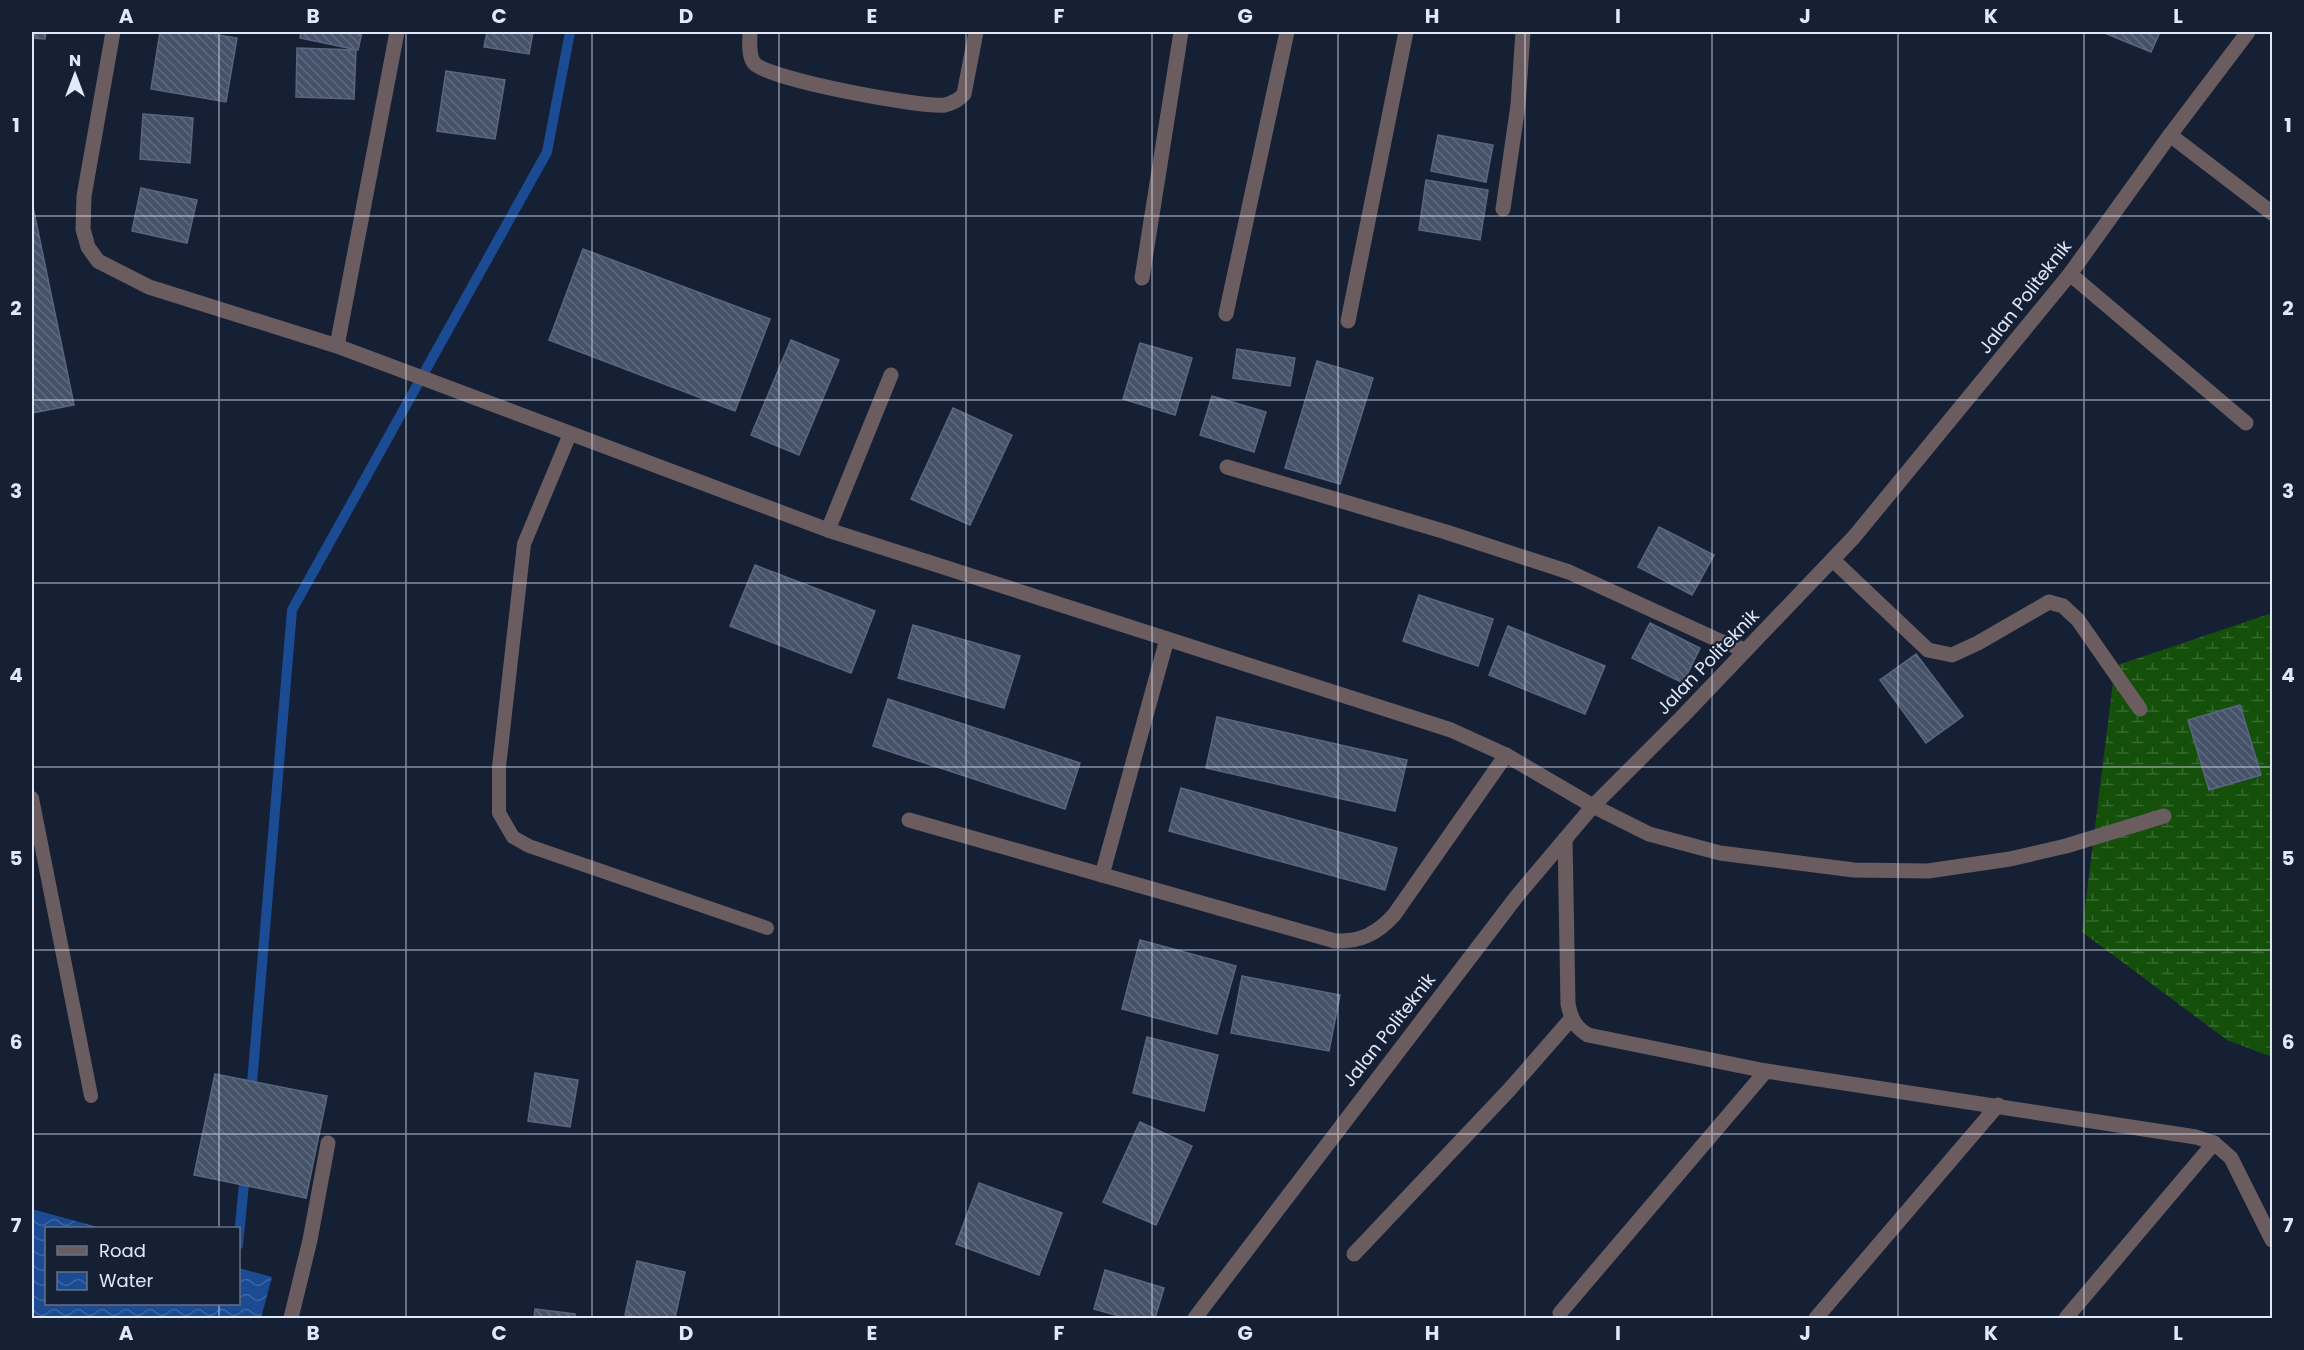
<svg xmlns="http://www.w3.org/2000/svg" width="2304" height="1350" font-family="Poppins,sans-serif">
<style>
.wetland{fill:url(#wetland-marsh)}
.water{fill:url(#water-waves)}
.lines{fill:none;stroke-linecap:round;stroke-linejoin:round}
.stream{stroke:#1a4b93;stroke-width:10}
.building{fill:url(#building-back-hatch);stroke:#59667f;stroke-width:1.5}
.service{stroke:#6b5c5f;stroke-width:14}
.minor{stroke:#6b5c5f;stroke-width:15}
.tertiary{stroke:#6b5c5f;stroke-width:15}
.grid{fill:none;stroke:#e1e8f7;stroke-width:1.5;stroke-opacity:0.55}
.labels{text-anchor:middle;stroke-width:4.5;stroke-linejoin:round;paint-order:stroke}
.street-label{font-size:18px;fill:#e1e8f7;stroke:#162035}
.neatline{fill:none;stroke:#e1e8f7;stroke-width:2}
.grid-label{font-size:20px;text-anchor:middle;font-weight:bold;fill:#e1e8f7}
</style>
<defs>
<pattern id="wetland-marsh" width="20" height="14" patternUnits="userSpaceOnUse" patternTransform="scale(1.5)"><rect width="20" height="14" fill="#15500b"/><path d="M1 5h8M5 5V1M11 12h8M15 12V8" fill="none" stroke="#37692f"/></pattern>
<pattern id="water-waves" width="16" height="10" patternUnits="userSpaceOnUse" patternTransform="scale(1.5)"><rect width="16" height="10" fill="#1a4b93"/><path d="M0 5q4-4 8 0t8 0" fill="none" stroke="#3b65a3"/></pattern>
<pattern id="building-back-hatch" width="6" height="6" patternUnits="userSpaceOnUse" patternTransform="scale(1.5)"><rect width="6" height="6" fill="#45526a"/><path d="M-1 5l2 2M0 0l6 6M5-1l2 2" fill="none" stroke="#606b80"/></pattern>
</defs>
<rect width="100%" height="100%" fill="#162035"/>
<!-- wetland -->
<path class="wetland" d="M2272,613V1057L2227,1040L2082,932L2115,666Z"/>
<!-- water -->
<path class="water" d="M32,1209L101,1228H46V1304H238L239,1268L272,1277L261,1318H32Z"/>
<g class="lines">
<!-- stream -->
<g class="stream">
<path d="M251,1095L292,610L547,152L570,32"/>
<path d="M238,1245L245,1174"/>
</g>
</g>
<!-- building -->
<g class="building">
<path d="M32,32H46L45,39L32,38Z"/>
<path d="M160,32H200L237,38L226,102L151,89Z"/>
<path d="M301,32H362L358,50L300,38Z"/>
<path d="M487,32H533L529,54L484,47Z"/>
<path d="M2102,32H2160L2151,52Z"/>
<path d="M297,48L356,50L354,99L296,97Z"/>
<path d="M446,71L505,80L495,139L437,131Z"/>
<path d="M143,114L193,118L190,163L140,159Z"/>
<path d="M1438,135L1493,145L1486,182L1431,171Z"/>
<path d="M1426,180L1488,190L1480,240L1419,230Z"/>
<path d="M141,188L197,200L187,243L132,231Z"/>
<path d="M32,202L74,405L32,413Z"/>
<path d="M583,249L770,319L735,411L549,340Z"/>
<path d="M791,340L839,360L799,455L751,435Z"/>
<path d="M1140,343L1192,358L1175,415L1123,399Z"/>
<path d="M1237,349L1295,358L1290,386L1233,378Z"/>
<path d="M1317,361L1373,378L1340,484L1285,468Z"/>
<path d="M1212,396L1266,412L1254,452L1200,435Z"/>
<path d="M953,408L1012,435L970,525L911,499Z"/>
<path d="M1659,527L1714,555L1692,595L1638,567Z"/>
<path d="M755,565L875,611L851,673L730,626Z"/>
<path d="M1419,595L1493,619L1478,666L1403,641Z"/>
<path d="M1650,623L1700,648L1683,683L1632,658Z"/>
<path d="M913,625L1020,656L1004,708L898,678Z"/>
<path d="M1508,626L1605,666L1585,714L1489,675Z"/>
<path d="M1916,654L1963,716L1926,743L1880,680Z"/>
<path d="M888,699L1080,763L1065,809L873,746Z"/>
<path d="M2240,705L2261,775L2209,790L2188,720Z"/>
<path d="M1217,717L1407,760L1395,811L1206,768Z"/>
<path d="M1181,788L1397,848L1385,890L1169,831Z"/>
<path d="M1140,940L1236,966L1217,1034L1122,1009Z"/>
<path d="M1242,976L1340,995L1329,1051L1231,1033Z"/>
<path d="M1147,1037L1218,1055L1204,1111L1133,1093Z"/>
<path d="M535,1073L578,1080L570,1127L528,1121Z"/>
<path d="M215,1074L327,1096L306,1198L194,1175Z"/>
<path d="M1140,1122L1192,1146L1156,1225L1103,1202Z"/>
<path d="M979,1183L1062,1213L1039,1275L956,1244Z"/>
<path d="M637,1261L685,1272L675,1318H640L625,1315Z"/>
<path d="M1105,1270L1164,1288L1155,1318H1126L1094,1309Z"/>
<path d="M535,1309L575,1314V1318H534Z"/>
</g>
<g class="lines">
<!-- service -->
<g class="service">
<path d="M570,434L524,544L499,767V813L513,837L529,846L767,928"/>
<path d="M32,798L91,1096"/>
</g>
<!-- minor -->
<g class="minor">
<path d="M113,32L84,196L83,229L88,247L98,261L149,287L337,346L828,530L1451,730L1506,755L1593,806L1649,834L1720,853L1854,870L1928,871L2010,859L2066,846L2164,816"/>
<path d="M750,32C750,41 748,55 754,63C766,79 922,108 945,105C953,103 959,100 964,94L976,32"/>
<path d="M2170,135L2272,213"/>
<path d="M1503,209L1518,105L1523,32"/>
<path d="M2070,274L2246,423"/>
<path d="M1142,278L1181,32"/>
<path d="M1226,314L1287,32"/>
<path d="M1348,321L1406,32"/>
<path d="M337,346L397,32"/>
<path d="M1227,467L1446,532L1569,572L1720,641L1746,650"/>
<path d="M828,530L891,375"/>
<path d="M1833,560L1928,650L1952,655L1978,643L2049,602L2063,606L2078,620L2140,709"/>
<path d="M909,820L1335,941C1360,942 1377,934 1394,915L1506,755"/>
<path d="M1565,839L1568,1004C1571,1019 1575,1027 1588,1035L1766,1071L2196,1137L2214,1143L2231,1158L2272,1240"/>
<path d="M1102,875L1167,639"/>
<path d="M1354,1254L1510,1089L1571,1019"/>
<path d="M1560,1313L1766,1071"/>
<path d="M291,1318L310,1240L328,1143"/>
<path d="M1816,1318L1998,1105"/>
<path d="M2066,1318L2214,1143"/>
</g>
<!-- tertiary -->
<path class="tertiary" d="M1195,1318L1517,896L1593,806L1682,717L1854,537L2070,274L2170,135L2248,32"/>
</g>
<!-- grid -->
<path class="grid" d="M219,32V1228M406,32V1318M592,32V1318M779,32V1318M966,32V1318M1152,32V1318M1338,32V1318M1525,32V1318M1712,32V1318M1898,32V1318M2084,32V1318M32,216H2272M32,400H2272M32,583H2272M32,767H2272M32,950H2272M32,1134H2272M219,1304V1318"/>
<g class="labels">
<!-- street labels -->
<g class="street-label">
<text transform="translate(2025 297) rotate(-52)" y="6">Jalan Politeknik</text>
<text transform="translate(1708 662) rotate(-46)" y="6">Jalan Politeknik</text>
<text transform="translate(1389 1030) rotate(-52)" y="6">Jalan Politeknik</text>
</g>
</g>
<!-- border -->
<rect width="2304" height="1350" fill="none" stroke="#162035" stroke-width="66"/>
<!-- legend -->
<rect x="45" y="1227" width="195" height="78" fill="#162035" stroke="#677083" stroke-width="1.5"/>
<rect x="57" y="1246" width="30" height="9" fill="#6b5c5f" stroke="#677083" stroke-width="1.5"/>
<text x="99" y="1257" font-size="18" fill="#e1e8f7">Road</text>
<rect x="57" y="1272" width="30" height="18" fill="url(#water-waves)" stroke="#677083" stroke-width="1.5"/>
<text x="99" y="1287" font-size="18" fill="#e1e8f7">Water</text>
<!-- north arrow -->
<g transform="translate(75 75)" stroke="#162035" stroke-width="4.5" paint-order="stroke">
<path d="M0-4.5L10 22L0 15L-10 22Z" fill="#e1e8f7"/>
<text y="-9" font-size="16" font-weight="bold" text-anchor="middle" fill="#e1e8f7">N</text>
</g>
<rect x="33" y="33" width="2238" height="1284" class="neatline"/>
<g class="grid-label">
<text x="126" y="23">A</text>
<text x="313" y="23">B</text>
<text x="499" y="23">C</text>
<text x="686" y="23">D</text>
<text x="872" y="23">E</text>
<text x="1059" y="23">F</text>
<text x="1245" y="23">G</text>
<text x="1432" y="23">H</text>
<text x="1618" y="23">I</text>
<text x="1805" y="23">J</text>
<text x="1991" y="23">K</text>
<text x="2178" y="23">L</text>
<text x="16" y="132">1</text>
<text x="2288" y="132">1</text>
<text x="16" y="315">2</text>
<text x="2288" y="315">2</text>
<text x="16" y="498">3</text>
<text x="2288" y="498">3</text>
<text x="16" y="682">4</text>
<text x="2288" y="682">4</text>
<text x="16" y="865">5</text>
<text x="2288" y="865">5</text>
<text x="16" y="1049">6</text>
<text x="2288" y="1049">6</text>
<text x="16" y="1232">7</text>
<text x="2288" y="1232">7</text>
<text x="126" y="1340">A</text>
<text x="313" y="1340">B</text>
<text x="499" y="1340">C</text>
<text x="686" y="1340">D</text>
<text x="872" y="1340">E</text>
<text x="1059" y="1340">F</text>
<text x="1245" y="1340">G</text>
<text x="1432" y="1340">H</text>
<text x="1618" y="1340">I</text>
<text x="1805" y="1340">J</text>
<text x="1991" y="1340">K</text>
<text x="2178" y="1340">L</text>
</g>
</svg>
